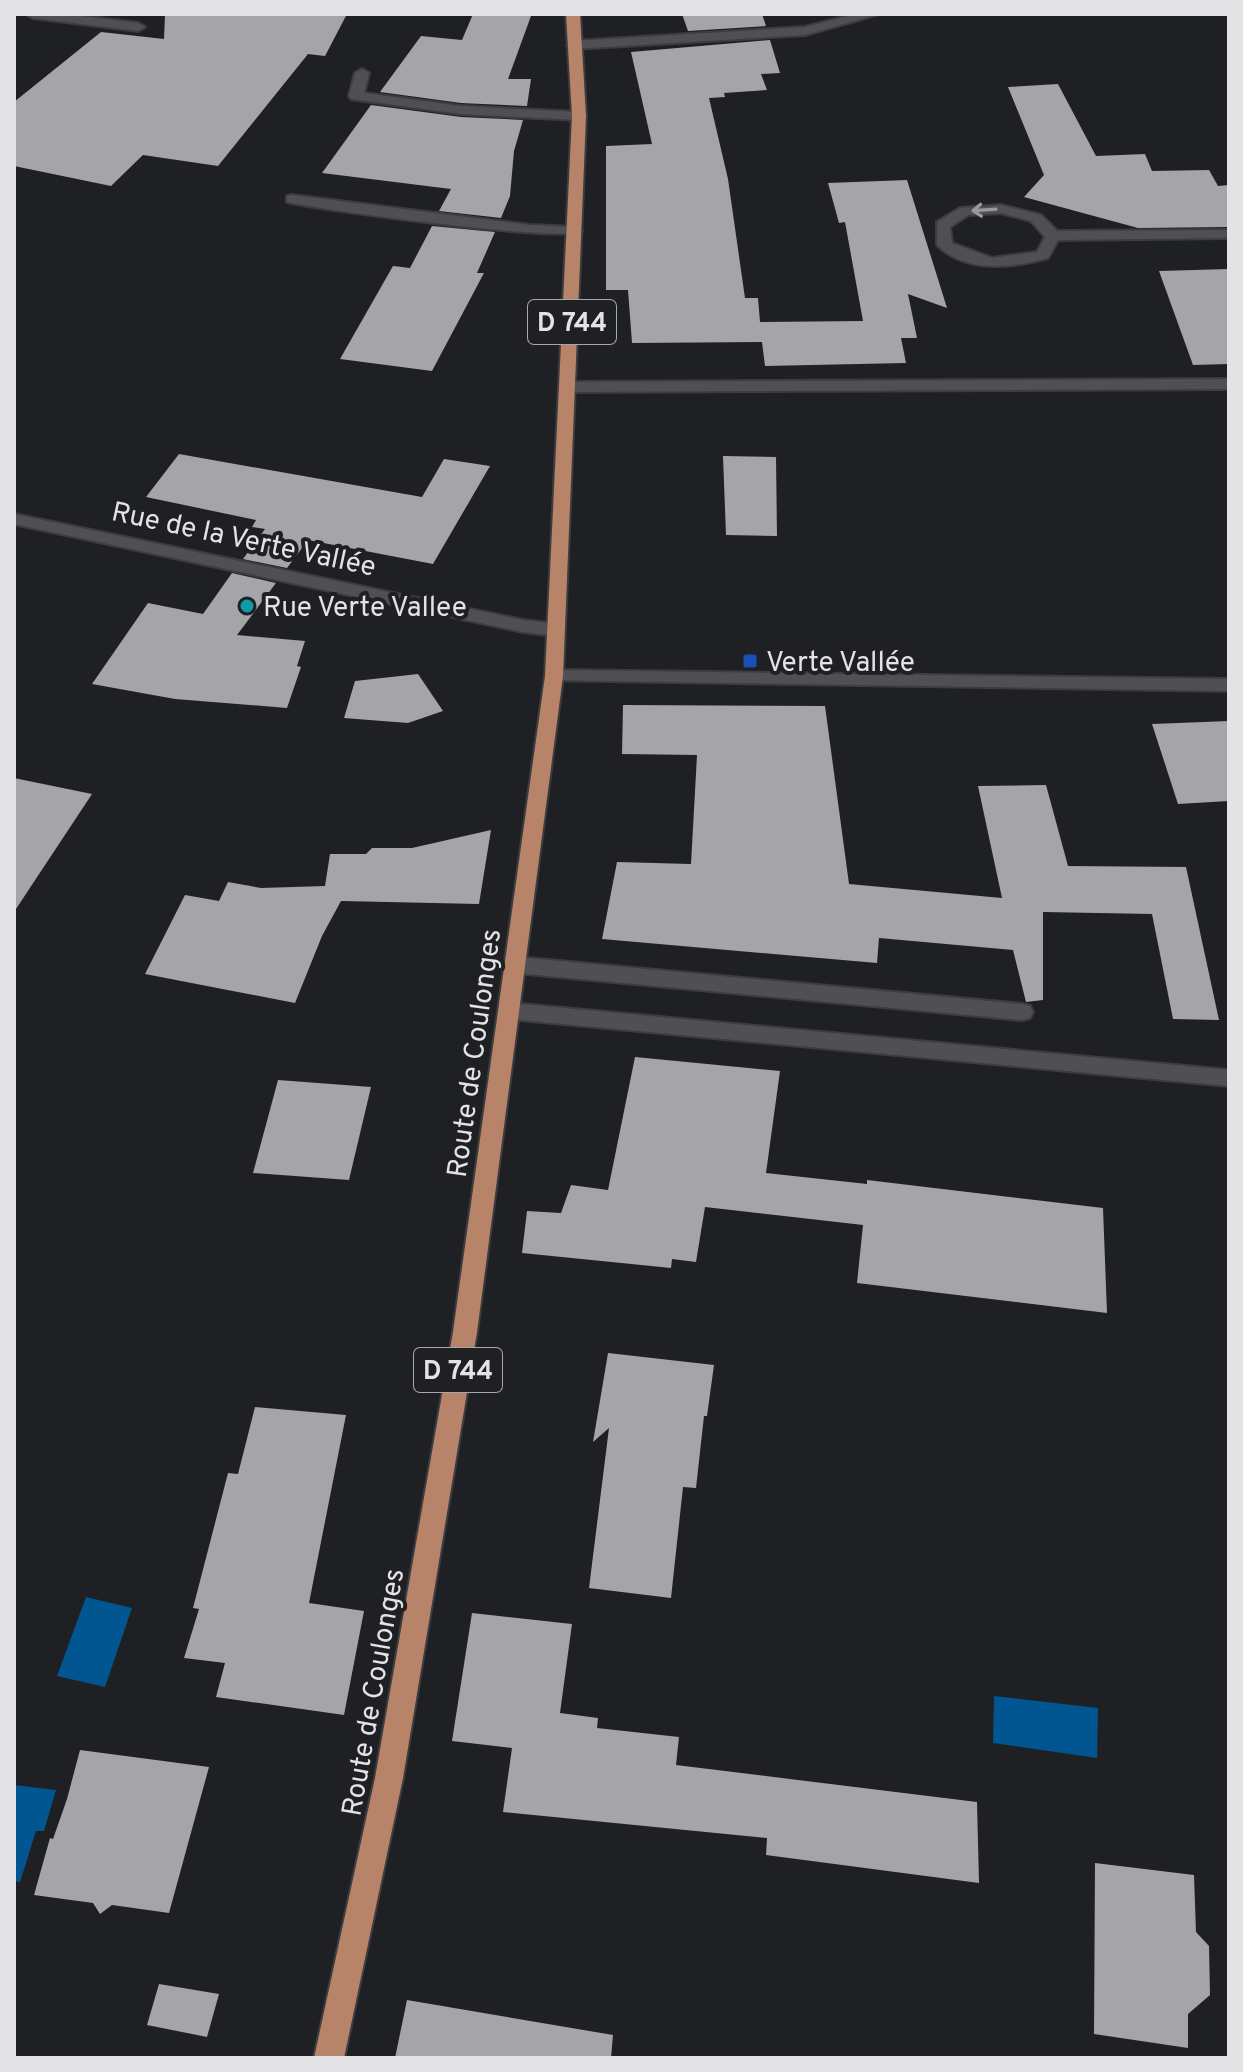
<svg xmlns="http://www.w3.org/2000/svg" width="1243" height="2072" font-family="Overpass,sans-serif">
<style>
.water{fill:#015691}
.building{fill:#a4a4a9}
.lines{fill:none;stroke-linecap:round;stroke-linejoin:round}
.service-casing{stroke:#3d3d40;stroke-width:4}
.minor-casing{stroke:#3d3d40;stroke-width:4}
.primary-casing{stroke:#3d3d40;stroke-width:4}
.service{fill:#505054;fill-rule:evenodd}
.minor{fill:#505054;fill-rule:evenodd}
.primary{fill:#b78469;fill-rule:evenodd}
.oneway{stroke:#9a9a9c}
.culture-dot{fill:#0f9aa8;stroke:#1f2023;stroke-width:3}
.transit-dot{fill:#1a4fb4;stroke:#1f2023;stroke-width:3}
.labels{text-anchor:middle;stroke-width:8;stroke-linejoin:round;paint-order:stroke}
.shield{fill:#1f2023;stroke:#a8a8ab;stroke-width:2}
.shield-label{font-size:26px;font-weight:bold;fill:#e3e3e5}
.street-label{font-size:28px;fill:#e3e3e5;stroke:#1f2023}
.poi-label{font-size:28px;fill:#e3e3e5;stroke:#1f2023;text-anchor:start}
</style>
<rect width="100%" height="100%" fill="#1f2023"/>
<!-- water -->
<g class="water">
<path d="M86,1597L132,1608L105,1687L57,1676Z"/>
<path d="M994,1696L1098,1708L1097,1758L993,1743Z"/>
<path d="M14,1785L56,1790L44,1831H36L20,1882L14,1881Z"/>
</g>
<!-- building -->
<g class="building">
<path d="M165,14H347L325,56L308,54L218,166L143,155L111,186L14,166V102L101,32L164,39Z"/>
<path d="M473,14L531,16L508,79H531L527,106L461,103L380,92L421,36L462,40Z"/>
<path d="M682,14H762L766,26L688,31Z"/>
<path d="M770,40L780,73L761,74L767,90L724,93L725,97L709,98L728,179L745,298H758L760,322L863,321L845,222L839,223L828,183L907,180L947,308L908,294L917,338H901L906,363L765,366L762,342L632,343L628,290H606V146L652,144L631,52Z"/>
<path d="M1058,84L1096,156L1145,154L1152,171L1209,170L1218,186L1229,185V227L1138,228L1024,197L1044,175L1008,87Z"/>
<path d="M371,105L461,117L523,120L514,151L510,196L501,218L439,211L451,189L322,173Z"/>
<path d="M432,226L495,232L477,273H484L432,371L340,359L393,266L410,268Z"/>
<path d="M1229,269V364L1193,365L1159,271Z"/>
<path d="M179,454L422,497L444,459L490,466L433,564L308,540L287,568L243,559L265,529L252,527L256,520L146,497Z"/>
<path d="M723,456L776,457L777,536L726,535Z"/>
<path d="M232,573L276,583L237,635L305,641L297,666L301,667L287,708L175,699L92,684L148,603L203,614Z"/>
<path d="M418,674L443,711L408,723L344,718L355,681Z"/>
<path d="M623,705L825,706L849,884L1002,898L978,786L1046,785L1068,866L1186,867L1219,1020L1173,1019L1152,914L1043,912V1000L1026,1002L1013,950L879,938L877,963L602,939L617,862L691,864L697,755L622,754Z"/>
<path d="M1229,721V801L1178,804L1152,724Z"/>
<path d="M14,778L92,794L14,912Z"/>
<path d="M491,830L479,904L341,901L322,936L295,1003L145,974L185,895L219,901L228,882L261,888L325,886L330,854H366L372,848H412Z"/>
<path d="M635,1057L780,1071L766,1173L867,1184V1180L1103,1208L1107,1313L857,1283L863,1225L705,1207L696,1262L672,1259L671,1268L522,1253L527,1211L561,1213L571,1185L608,1190Z"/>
<path d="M278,1080L371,1087L349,1180L253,1173Z"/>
<path d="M608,1353L714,1365L707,1416H704L696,1488L683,1487L671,1598L589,1588L609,1428L593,1442Z"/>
<path d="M255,1407L346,1415L309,1603L364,1611L344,1715L216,1697L225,1663L184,1658L199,1609L193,1608L228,1473L238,1474Z"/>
<path d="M472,1613L572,1624L560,1713L598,1718L597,1728L679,1737L676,1765L977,1802L979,1883L766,1855L767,1838L503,1812L512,1748L452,1741Z"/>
<path d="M80,1750L209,1767L169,1913L112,1905L100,1914L93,1903L34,1895L50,1838L53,1839L67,1799Z"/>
<path d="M1095,1863L1194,1875L1196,1932L1209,1946L1210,1995L1188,2014V2048L1094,2034Z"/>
<path d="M159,1984L219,1994L207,2037L147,2025Z"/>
<path d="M407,2000L613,2035L611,2058H395Z"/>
</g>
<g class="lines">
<defs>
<g id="service">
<path d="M362,69L369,73L364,93L461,106L579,112L586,116L579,120L461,114L351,99L349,96L355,73Z"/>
<path d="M292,195L530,225L575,227L582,231C568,243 320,210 287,202V196Z"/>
<path d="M1229,379V389L569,392L561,387L569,382Z"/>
<path d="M516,957L1022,1004L1030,1006L1033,1012L1030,1018L1022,1020L516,973L508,970L505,965L508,960Z"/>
<path d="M510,1003L1229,1070V1086L510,1019L502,1017L499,1011L502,1005Z"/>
</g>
<g id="minor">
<path d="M26,14H65L138,23L145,27L138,31L33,18Z"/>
<path d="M856,14H879L805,35L574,49L567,45L574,41L805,27Z"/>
<path d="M1001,205L1041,215L1057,231L1229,230V238L1058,240L1048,258C1012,268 967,274 937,245V222L960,208ZM1001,213L1031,221L1045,237L1037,252L992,258L952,243L950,227L968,215Z"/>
<path d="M14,514L523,620L556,624L565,630L556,636L523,632L14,524Z"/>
<path d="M554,670L1229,679V691L547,680L545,676Z"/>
</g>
<path id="primary" d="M566,14H580L586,116L563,676L477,1332L403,1778L344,2058H314L375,1778L453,1332L545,676L572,116Z"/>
</defs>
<!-- service casing -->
<use href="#service" class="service-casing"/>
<!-- minor casing -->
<use href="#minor" class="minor-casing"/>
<!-- primary casing -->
<use href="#primary" class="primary-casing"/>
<!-- service -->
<use href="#service" class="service"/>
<!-- minor -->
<use href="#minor" class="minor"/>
<!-- primary -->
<use href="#primary" class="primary"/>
</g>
<!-- one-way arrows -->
<defs><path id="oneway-shaft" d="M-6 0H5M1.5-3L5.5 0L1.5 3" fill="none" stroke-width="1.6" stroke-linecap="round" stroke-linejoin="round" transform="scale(2)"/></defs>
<use class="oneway" href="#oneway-shaft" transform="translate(984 210) rotate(176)"/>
<!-- markers -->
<circle class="culture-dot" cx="247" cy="606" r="8"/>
<rect class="transit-dot" x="742" y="653" width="16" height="16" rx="4"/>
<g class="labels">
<!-- shield labels -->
<g class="shield">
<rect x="528" y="300" width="88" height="44" rx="6"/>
<rect x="414" y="1348" width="88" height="44" rx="6"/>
</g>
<g class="shield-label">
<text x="572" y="331">D 744</text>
<text x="458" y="1379">D 744</text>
</g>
<!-- street labels -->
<g class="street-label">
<text transform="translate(244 538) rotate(12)" y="10">Rue de la Verte Vallée</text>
<text transform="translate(473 1053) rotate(-82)" y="10">Route de Coulonges</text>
<text transform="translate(372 1692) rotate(-80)" y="10">Route de Coulonges</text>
</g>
<!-- poi labels -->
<g class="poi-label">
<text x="263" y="616">Rue Verte Vallee</text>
<text x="766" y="671">Verte Vallée</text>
</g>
</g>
<!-- border -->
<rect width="1243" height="2072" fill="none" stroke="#e3e3e5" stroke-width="32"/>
</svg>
